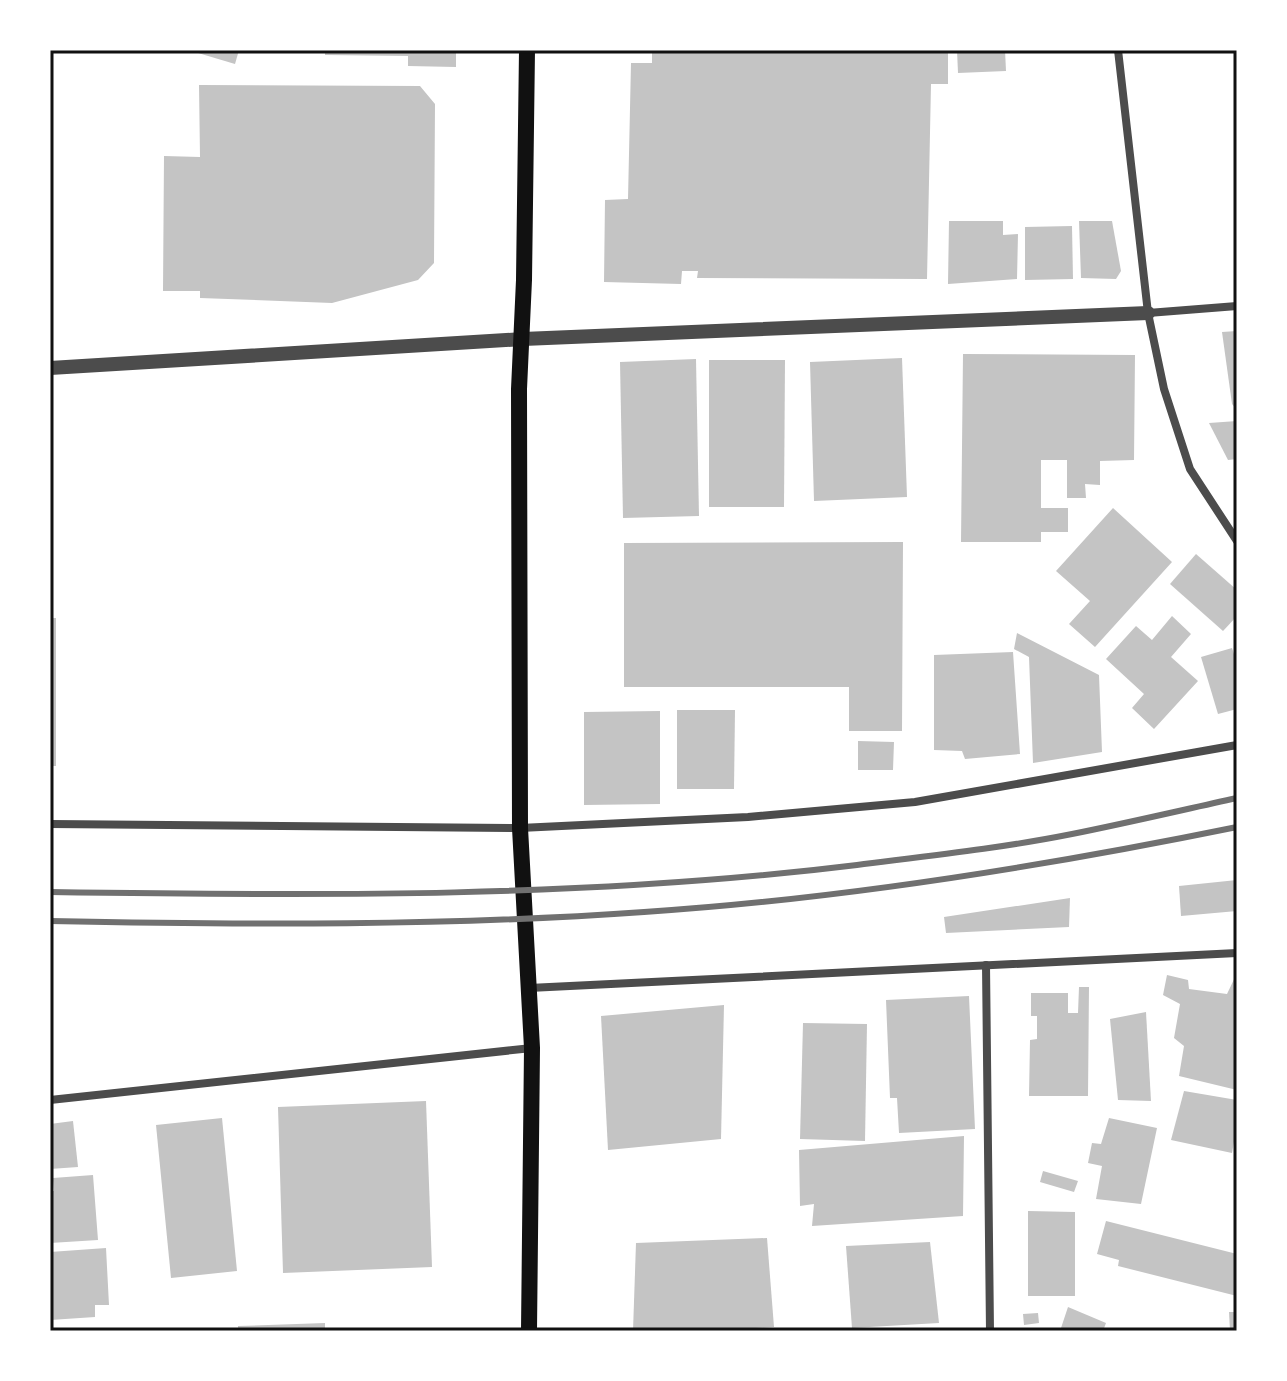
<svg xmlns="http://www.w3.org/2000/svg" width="1287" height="1381" font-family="'Work Sans',sans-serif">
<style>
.building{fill:#c4c4c4}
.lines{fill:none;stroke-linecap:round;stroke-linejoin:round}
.minor{stroke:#4c4c4c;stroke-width:8}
.tertiary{stroke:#4c4c4c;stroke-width:14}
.secondary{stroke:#111;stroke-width:16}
.rail{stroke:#707070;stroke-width:6}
.neatline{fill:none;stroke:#111;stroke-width:3}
</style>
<rect width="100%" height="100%" fill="#fff"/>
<!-- building -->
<g class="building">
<path d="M188,50H239L235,64Z"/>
<path d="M325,50H456V67L408,66V56L325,55Z"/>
<path d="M652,50H948V84H931L927,279L697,278L698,271H682L681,284L604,282L605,200L628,199L631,63H652Z"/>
<path d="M957,50H1005L1006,71L958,73Z"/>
<path d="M199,85L420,86L435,104L434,263L418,280L332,303L200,298V291H163L164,156L200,157Z"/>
<path d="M949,221H1003V235L1018,234L1017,279L948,284Z"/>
<path d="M1079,221H1112L1121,271L1116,279L1081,278Z"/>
<path d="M1072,226L1073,279L1025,280V227Z"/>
<path d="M1237,331V410L1232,404L1222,332Z"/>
<path d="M963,354L1135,355L1134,460L1100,461V485L1085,484L1086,498H1067V460H1041V508H1068V532H1041V542H961Z"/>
<path d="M902,358L907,497L814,501L810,362Z"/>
<path d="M696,359L699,516L623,518L620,362Z"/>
<path d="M709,360H785L784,507H709Z"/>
<path d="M1237,421V459L1228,460L1209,423Z"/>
<path d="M1113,508L1172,562L1095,647L1069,624L1090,601L1056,571Z"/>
<path d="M903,542L902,731H849V687H624V543Z"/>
<path d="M1196,554L1237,590V616L1223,631L1170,584Z"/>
<path d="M1172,616L1191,634L1171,657L1198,681L1154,729L1132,708L1144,694L1106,659L1136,626L1152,640Z"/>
<rect x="50" y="618" width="6" height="148"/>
<path d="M1017,633L1099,675L1102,752L1033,763L1029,657L1014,649Z"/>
<path d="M1232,648L1237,663V709L1218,714L1201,657Z"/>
<path d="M1013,652L1020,754L965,759L962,751L934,750V655Z"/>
<path d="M677,710H735L734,789H677Z"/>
<path d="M660,711V804L584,805V712Z"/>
<path d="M858,741L894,742L893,770H858Z"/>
<path d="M1237,880V911L1181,916L1179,886Z"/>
<path d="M1070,898L1069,927L946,933L944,917Z"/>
<path d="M1237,973V1090L1179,1076L1184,1046L1174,1038L1180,1004L1163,995L1167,975L1188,980L1189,989L1227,994Z"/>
<path d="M1079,987H1089L1088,1096H1029L1030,1040L1037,1039V1016H1031V993H1068V1013H1078Z"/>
<path d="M969,996L975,1129L899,1133L897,1098H890L886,1000Z"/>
<path d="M724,1005L721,1139L608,1150L601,1016Z"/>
<path d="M1146,1012L1151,1101L1118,1100L1110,1019Z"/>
<path d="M803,1023L867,1024L865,1141L800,1139Z"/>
<path d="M1184,1091L1237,1100V1125L1232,1153L1171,1140Z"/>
<path d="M426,1101L432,1267L283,1273L278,1107Z"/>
<path d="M222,1118L237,1271L171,1278L156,1125Z"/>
<path d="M1109,1118L1157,1128L1141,1204L1096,1199L1102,1166L1088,1163L1092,1143L1101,1144Z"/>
<path d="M73,1121L78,1167L50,1169V1124Z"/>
<path d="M964,1136L963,1216L812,1226L814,1204L800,1206L799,1150Z"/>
<path d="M1043,1171L1078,1181L1074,1192L1040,1182Z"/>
<path d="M93,1175L98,1240L50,1243V1191H54L53,1178Z"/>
<path d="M1028,1211L1075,1212V1296H1028Z"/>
<path d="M1106,1221L1237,1254V1296L1118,1266L1119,1260L1097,1254Z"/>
<path d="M767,1238L774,1327L707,1331H633L636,1243Z"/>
<path d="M930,1242L939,1323L852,1328L846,1246Z"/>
<path d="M106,1248L109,1305H95V1317L50,1320V1252Z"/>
<path d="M1068,1307L1106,1323L1103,1331H1060Z"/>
<path d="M1229,1312H1237V1331H1230Z"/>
<path d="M1038,1313L1039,1323L1024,1325L1023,1314Z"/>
<path d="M325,1323V1331H238V1326Z"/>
</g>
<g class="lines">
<!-- minor -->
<g class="minor">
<path d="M1118,50L1148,313L1164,389L1190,469L1237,541"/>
<path d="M1148,313L1237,306"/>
<path d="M50,824L520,828L748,817L915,802L1237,745"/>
<path d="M986,965L990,1331"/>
<path d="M529,988L1237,953"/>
<path d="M50,1100L532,1048"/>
</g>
<!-- tertiary -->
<path class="tertiary" d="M50,368L523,339L1148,313"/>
<!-- secondary -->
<path class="secondary" d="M527,50L524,280L519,389L520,828L532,1048L529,1331"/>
<!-- rail -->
<g class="rail">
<path d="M50,892C319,896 590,898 857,865C928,856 1002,848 1072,834C1127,823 1182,810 1237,798"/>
<path d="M50,921C248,925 446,926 644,912C843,899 1041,867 1237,827"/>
</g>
</g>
<!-- border -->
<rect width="1287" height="1381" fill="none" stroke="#ffffff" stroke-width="104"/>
<rect x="52" y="52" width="1183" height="1277" class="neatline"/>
</svg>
